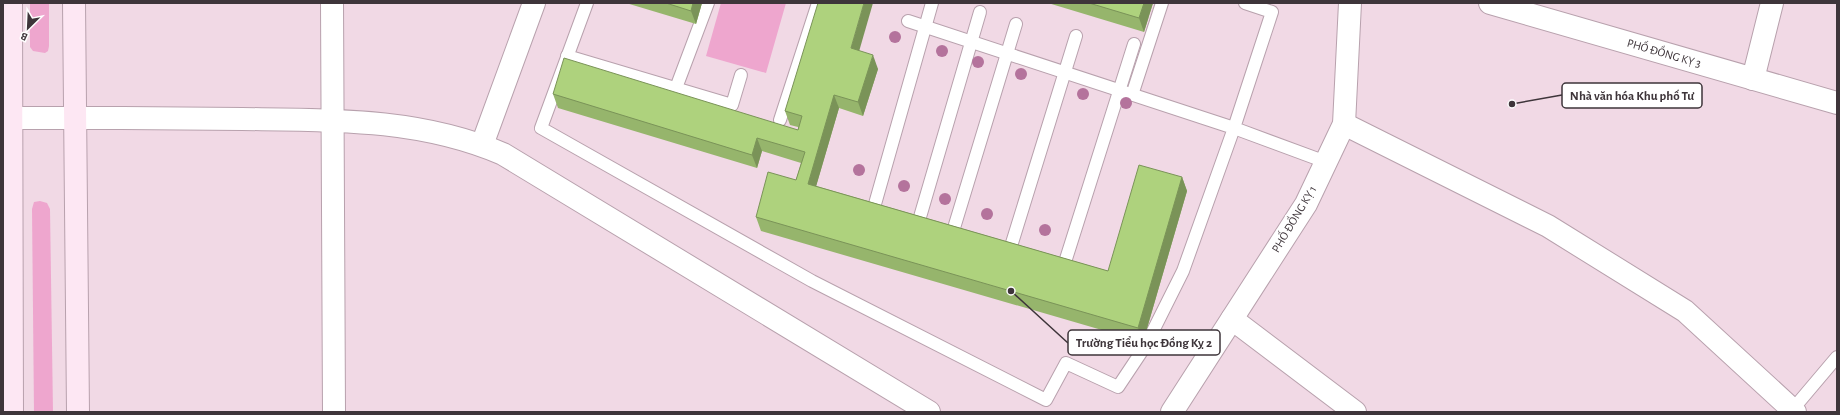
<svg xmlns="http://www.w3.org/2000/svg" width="1840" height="415" font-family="'Alegreya Sans',sans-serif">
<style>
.green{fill:#eea6ce}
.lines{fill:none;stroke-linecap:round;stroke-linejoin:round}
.service-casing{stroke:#b8a1ad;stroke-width:14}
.minor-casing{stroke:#b8a1ad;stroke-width:24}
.tertiary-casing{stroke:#b8a1ad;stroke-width:24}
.secondary-casing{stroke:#b8a1ad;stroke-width:24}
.service{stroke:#fff;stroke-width:12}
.minor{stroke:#fff;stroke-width:22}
.tertiary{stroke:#fff;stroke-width:22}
.secondary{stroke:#fde7f3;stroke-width:22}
.tree{fill:#b4739c}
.wall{fill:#96b56c}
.shaded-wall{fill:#7a9358}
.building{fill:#aed27d;stroke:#7a9358}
.labels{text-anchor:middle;stroke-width:4;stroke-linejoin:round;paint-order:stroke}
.street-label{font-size:12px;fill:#3e353a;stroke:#fff}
.leader{fill:none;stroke:#3e353a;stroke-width:1.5}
.callout-dot{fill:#3e353a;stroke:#fff;stroke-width:1.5}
.callout{fill:#fff;stroke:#3e353a;stroke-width:1.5}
.callout-label{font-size:13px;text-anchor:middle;font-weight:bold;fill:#3e353a}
</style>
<rect width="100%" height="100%" fill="#f1d9e5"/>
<!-- green -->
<g class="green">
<path d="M30,3H49V46L48,51L45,53L33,51L30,47Z"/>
<path d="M721,3H786L766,73L706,56Z"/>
<path d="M40,201L47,203L50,209L53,412H34L32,209L34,202Z"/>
</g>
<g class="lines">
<defs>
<g id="service">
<path d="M587,3L541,128L812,281L1046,400L1066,363L1118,387L1146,345L1183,271L1234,128L908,21"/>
<path d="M1245,3L1272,12L1234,128L1326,162"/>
<path d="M567,56L732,105L741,75"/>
<path d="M676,88L708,3"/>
<path d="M1132,95L1162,3"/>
<path d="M780,120L818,3"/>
<path d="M875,204L932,3"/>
<path d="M920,217L980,12"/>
<path d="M954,228L1016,24"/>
<path d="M1012,243L1076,36"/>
<path d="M1066,259L1134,44"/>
<path d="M1793,409L1837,357"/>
</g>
<g id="minor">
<path d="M332,3L334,412"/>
<path d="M1753,79L1772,3"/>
<path d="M3,118C83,118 162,118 242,119C331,120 420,118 503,154L929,412"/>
<path d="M482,145L534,3"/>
<path d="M1232,319L1355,412"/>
</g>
<g id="tertiary">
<path d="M1490,3L1837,103"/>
<path d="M1344,124L1548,226L1685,311L1795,412"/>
<path d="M1172,412L1306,204L1344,124L1350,3"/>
</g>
<g id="secondary">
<path d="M11,3L12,412"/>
<path d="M74,3L78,412"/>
</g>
</defs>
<!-- service casing -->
<use href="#service" class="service-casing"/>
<!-- minor casing -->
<use href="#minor" class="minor-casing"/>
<!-- tertiary casing -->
<use href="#tertiary" class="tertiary-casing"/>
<!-- secondary casing -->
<use href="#secondary" class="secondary-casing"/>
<!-- service -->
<use href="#service" class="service"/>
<!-- minor -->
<use href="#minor" class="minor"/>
<!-- tertiary -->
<use href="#tertiary" class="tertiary"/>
<!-- secondary -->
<use href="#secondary" class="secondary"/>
</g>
<!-- trees -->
<g class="tree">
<circle cx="895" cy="37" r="6"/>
<circle cx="942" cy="51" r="6"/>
<circle cx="978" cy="62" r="6"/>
<circle cx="1021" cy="74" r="6"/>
<circle cx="1083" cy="94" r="6"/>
<circle cx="1126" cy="103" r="6"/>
<circle cx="859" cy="170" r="6"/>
<circle cx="904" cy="186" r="6"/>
<circle cx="945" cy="199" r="6"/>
<circle cx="987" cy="214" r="6"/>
<circle cx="1045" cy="230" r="6"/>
</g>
<!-- wall -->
<g class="wall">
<path d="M626,3H702L696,24Z"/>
<path d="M1048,3H1153L1144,32Z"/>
<path d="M859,51L878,69L863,116L839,108L816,186L1108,271L1182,177L1187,191L1143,342L761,231L756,217L796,180L801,163L762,151L757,168L558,108L553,94L798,130V127L790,125L785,111Z"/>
</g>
<!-- shaded-wall -->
<g class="shaded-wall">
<path d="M693,3H702L696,24L691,11Z"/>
<path d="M864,3H873L856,62L851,48Z"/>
<path d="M1144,3H1153L1144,32L1139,18Z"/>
<path d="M873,55L878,69L863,116L858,102Z"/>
<path d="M834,95L839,108L813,197L808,184Z"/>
<path d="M757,138L762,151L757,168L752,155Z"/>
<path d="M1182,177L1187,191L1143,342L1138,328Z"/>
</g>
<!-- building -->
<g class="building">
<path d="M666,3H693L691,11Z"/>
<path d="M818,3H864L851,48L873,55L858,102L834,95L808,184L1108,271L1139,165L1182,177L1138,328L756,217L768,172L796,180L805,152L757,138L752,155L553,94L564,58L798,130L802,116L785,111Z"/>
<path d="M1089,3H1144L1139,18Z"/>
</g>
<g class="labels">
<!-- street labels -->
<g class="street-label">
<text transform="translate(1664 53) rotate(16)" y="4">PHỐ ĐỒNG KỴ 3</text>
<text transform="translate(1294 219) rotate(-59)" y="4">PHỐ ĐỒNG KỴ 1</text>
</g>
</g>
<!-- callouts -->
<path class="leader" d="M1512 104L1562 95M1011 291L1068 343"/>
<g class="callout-dot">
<circle cx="1512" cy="104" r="4"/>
<circle cx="1011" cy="291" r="4"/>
</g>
<g class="callout">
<rect x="1562" y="83" width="140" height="25" rx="4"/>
<rect x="1068" y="330" width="152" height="25" rx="4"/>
</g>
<g class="callout-label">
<text x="1632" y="100">Nhà văn hóa Khu phố Tư</text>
<text x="1144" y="347">Trường Tiểu học Đồng Kỵ 2</text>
</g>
<!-- border -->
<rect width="1840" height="415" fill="none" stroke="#3e353a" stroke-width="8"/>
<!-- north arrow -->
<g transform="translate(28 28) rotate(204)" stroke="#ffffff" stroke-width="3" paint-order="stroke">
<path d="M0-3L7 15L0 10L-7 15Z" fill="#3e353a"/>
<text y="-6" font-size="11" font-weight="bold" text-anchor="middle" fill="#3e353a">B</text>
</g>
</svg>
